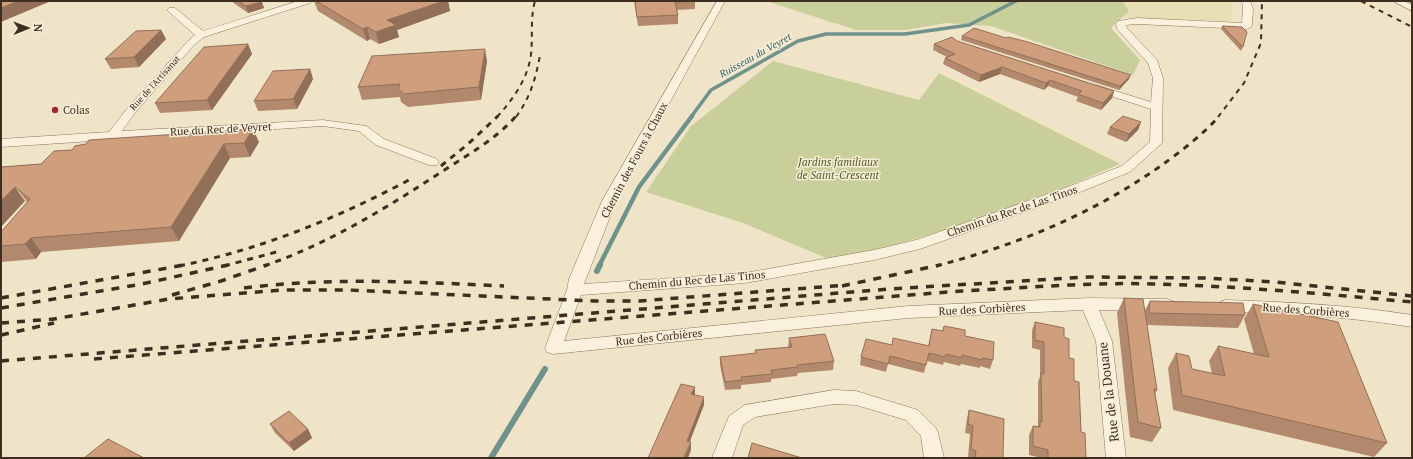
<svg xmlns="http://www.w3.org/2000/svg" width="1413" height="459" font-family="'PT Serif',serif">
<style>
.farmland{fill:#e6deb5}
.green{fill:#c9cf9b}
.lines{fill:none;stroke-linecap:round;stroke-linejoin:round}
.stream-far2{stroke:#6f938a;stroke-width:3.5}
.stream-far1{stroke:#6f938a;stroke-width:4.5}
.stream{stroke:#6f938a;stroke-width:6}
.street-casing{stroke:#8d765c;stroke-width:1}
.street{fill:#faf1dc;fill-rule:evenodd}
.rail-far2{stroke:#3d2e20;stroke-width:2;stroke-dasharray:5 5;stroke-linecap:butt}
.rail-far1{stroke:#3d2e20;stroke-width:3;stroke-dasharray:6 6;stroke-linecap:butt}
.rail{stroke:#3d2e20;stroke-width:3.5;stroke-dasharray:8 8;stroke-linecap:butt}
.wall{fill:#b2896c}
.shaded-wall{fill:#916f58}
.building{fill:#cf9f7d;stroke:#916f58}
.poi-dot{fill:#9e2a2b;stroke:#f7eed8;stroke-width:1.5}
.labels{text-anchor:middle;stroke-width:3;stroke-linejoin:round;paint-order:stroke}
.far-street-label{font-size:9px;fill:#3d2e20;stroke:#f7eed8}
.far-water-label{font-size:10px;font-style:italic;fill:#2f5d5a;stroke:#f7eed8}
.poi-label{font-size:11px;fill:#3d2e20;stroke:#f7eed8;text-anchor:start}
.street-label{font-size:11px;fill:#3d2e20;stroke:#f7eed8}
.park-label{font-size:11px;font-style:italic;fill:#4d5a26;stroke:#f7eed8}
.near-street-label{font-size:13px;fill:#3d2e20;stroke:#f7eed8}
</style>
<rect width="100%" height="100%" fill="#f0e4c8"/>
<!-- farmland -->
<path class="farmland" d="M1122,1H1231L1233,21L1123,18L1129,11Z"/>
<!-- green -->
<g class="green">
<path d="M766,1H1122L1129,11L1111,28L1140,60L1133,75L991,26L946,23L906,30H856Z"/>
<path d="M773,61L919,100L939,73L1120,164L1039,198L954,227L905,242L831,260L743,223L646,192L691,126Z"/>
</g>
<g class="lines">
<!-- stream-far2 -->
<path class="stream-far2" d="M691,117L711,90L798,41L826,34H905L969,25L1016,1"/>
<!-- stream-far1 -->
<path class="stream-far1" d="M599,266L639,187L692,116"/>
<!-- stream -->
<g class="stream">
<path d="M597,271L600,265"/>
<path d="M491,458L545,369"/>
</g>
<defs>
<g id="street">
<path d="M298,1H311L310,3L204,37L194,45L134,114L122,131L323,120L366,126L384,139L437,159L439,162L437,165H429L376,145L359,131L323,126L1,147V139L109,132L126,110L188,41L195,35L169,12L167,10L169,8H175L203,31Z"/>
<path d="M717,1H725L616,201L584,284L745,273L874,250L916,240L1065,188L1122,166L1150,142L1151,109L1092,90L1091,88L1096,85L1151,102L1153,78L1148,63L1117,29L1116,23L1118,21L1137,18L1242,23L1243,9L1242,1H1250L1253,9L1252,26L1247,29L1137,24L1126,25L1127,28L1157,60L1163,78L1162,143L1130,172L1075,194L920,249L874,260L745,283L581,295L564,341L908,306L1089,298L1167,299L1173,301L1175,305L1173,309L1167,311L1099,310L1112,341L1126,458H1106L1096,341L1083,310L908,318L553,354L547,352L545,348L567,290L569,279L602,201Z"/>
<path d="M1393,1H1404L1412,5V11Z"/>
<path d="M1226,300C1288,302 1350,305 1412,315V327C1350,317 1288,313 1226,312L1220,310L1218,306L1220,302Z"/>
<path d="M834,390L856,391L918,410L936,428L938,433L944,458H924L921,436L906,420L856,405L834,404L755,417L743,425L732,458H712L729,416L745,405Z"/>
</g>
</defs>
<!-- street casing -->
<use href="#street" class="street-casing"/>
<!-- street -->
<use href="#street" class="street"/>
<!-- rail-far2 -->
<g class="rail-far2">
<path d="M1361,1L1412,27"/>
<path d="M497,117C513,99 528,79 531,54C533,36 530,19 535,1"/>
<path d="M516,117C530,98 536,78 540,55"/>
<path d="M1218,117L1244,83L1261,43L1262,1"/>
</g>
<!-- rail-far1 -->
<g class="rail-far1">
<path d="M441,166L468,144L498,116"/>
<path d="M179,266C262,249 335,219 409,180"/>
<path d="M224,266L280,251"/>
<path d="M264,266C330,243 388,207 446,169C471,153 497,138 516,116"/>
<path d="M936,266C1017,245 1093,214 1162,165C1180,152 1205,133 1219,116"/>
</g>
<!-- rail -->
<g class="rail">
<path d="M842,286L940,265"/>
<path d="M244,288C331,277 417,282 504,286"/>
<path d="M172,295L221,281L267,265"/>
<path d="M1,298L184,265"/>
<path d="M1,308L142,284L228,265"/>
<path d="M1,323L54,319L169,299L282,290H348L594,301H639L847,285"/>
<path d="M1,335L54,323"/>
<path d="M94,359L961,291C1025,288 1088,282 1152,284C1239,286 1325,294 1412,302"/>
<path d="M1,361L889,289L1088,277L1205,278L1275,282L1412,296"/>
</g>
</g>
<!-- wall -->
<g class="wall">
<path d="M231,1H261L264,8L248,13Z"/>
<path d="M314,1H448L450,11L397,30L399,37L379,44L370,39L367,41L318,11Z"/>
<path d="M634,1H695V9L677,10L678,15V24L638,26Z"/>
<path d="M1406,1H1412V4Z"/>
<path d="M1222,26L1243,47L1241,51L1221,29Z"/>
<path d="M161,30L166,39L139,67L111,69L105,59Z"/>
<path d="M962,36L1129,79L1119,90L961,40Z"/>
<path d="M957,41L1114,91L1112,98L1101,110L1076,101L1078,97L1048,86L1044,90L1000,74L979,82L943,64L945,58L947,57L933,50L934,44Z"/>
<path d="M248,44L252,54L212,110L160,113L155,103Z"/>
<path d="M487,61L481,100L408,107L401,102L400,97L362,100L358,87Z"/>
<path d="M310,69L313,79L297,109L258,111L254,101Z"/>
<path d="M1141,122L1138,130L1126,142L1107,134L1110,127Z"/>
<path d="M259,142L250,157L230,158L179,241L41,252L36,259L1,262V232L27,202L1,167L41,164L54,151Z"/>
<path d="M1124,298L1145,310L1150,301L1245,315L1238,328L1147,325L1157,390L1155,394L1161,428L1152,442L1130,437L1117,313Z"/>
<path d="M1253,304L1387,443L1374,457L1173,410L1168,368L1176,353L1192,369L1212,373L1209,361L1218,346L1254,354L1244,319Z"/>
<path d="M1035,322L1064,337L1074,381L1081,432L1086,458H1042L1029,455V435L1033,426L1038,427V382L1040,376V350L1032,348V330Z"/>
<path d="M944,326L965,336L993,360L990,369L980,366V368L961,364L960,366L944,362L943,365L927,361L924,373L888,364L886,372L860,365L861,357L892,345L928,346L932,329L942,331Z"/>
<path d="M789,338L834,361L833,370L798,373L797,376L771,379V382L741,385V389L725,390L720,365V357L755,353V350L788,347Z"/>
<path d="M969,410L1003,457L1005,458H970L968,457L970,434L965,433L967,418Z"/>
<path d="M270,424L308,429L312,438L294,451L275,433Z"/>
</g>
<!-- shaded-wall -->
<g class="shaded-wall">
<path d="M18,1H51L1,22V8Z"/>
<path d="M444,1H448L450,11L397,30L399,37L379,44L376,32L387,20Z"/>
<path d="M262,2L264,8L248,13L246,6Z"/>
<path d="M367,27L370,39L367,41L363,29Z"/>
<path d="M161,30L166,39L139,67L134,57Z"/>
<path d="M248,44L252,54L212,110L207,100Z"/>
<path d="M485,49L487,61L481,100L479,87Z"/>
<path d="M1002,67L1000,74L979,82L981,75Z"/>
<path d="M310,69L313,79L297,109L293,99Z"/>
<path d="M1131,75L1129,79L1119,90L1120,86Z"/>
<path d="M1050,80L1048,86L1044,90L1046,83Z"/>
<path d="M1114,91L1112,98L1101,110L1103,103Z"/>
<path d="M1141,122L1138,130L1126,142L1129,134Z"/>
<path d="M253,129L259,142L250,157L244,143Z"/>
<path d="M224,144L230,158L179,241L171,227Z"/>
<path d="M15,187L25,201L1,227V201Z"/>
<path d="M31,238L41,252L36,259L25,244Z"/>
<path d="M695,387V396L691,394Z"/>
<path d="M704,397V405L687,449V441Z"/>
<path d="M308,429L312,438L294,451L289,443Z"/>
<path d="M691,442V450L688,458H684Z"/>
</g>
<!-- building -->
<g class="building">
<path d="M1,1H18L1,8Z"/>
<path d="M238,1H261L262,2L246,6Z"/>
<path d="M316,1H444L387,20L396,25L376,32L367,27L363,29Z"/>
<path d="M635,1H695L675,2L678,15L637,17Z"/>
<path d="M1222,26L1242,27L1247,32L1243,47Z"/>
<path d="M974,28L1006,38L1008,37L1028,42L1131,75L1120,86L962,36Z"/>
<path d="M161,30L134,57L105,59L136,31Z"/>
<path d="M952,37L957,41L1114,91L1103,103L1078,94L1082,91L1050,80L1046,83L1002,67L981,75L945,58L955,54L934,44Z"/>
<path d="M248,44L207,100L155,103L204,47Z"/>
<path d="M485,49L479,87L404,94L398,89L400,84L358,87L372,56Z"/>
<path d="M310,69L293,99L254,101L273,71Z"/>
<path d="M1123,116L1141,122L1129,134L1110,127Z"/>
<path d="M253,129L244,143L224,144L171,227L31,238L25,244L1,246V232L30,199L15,187L1,201V167L41,164L54,151L72,150L75,146L86,144L89,140Z"/>
<path d="M1124,298L1143,299L1157,390L1154,389L1161,428L1138,422Z"/>
<path d="M1150,301L1243,303L1245,315L1149,313Z"/>
<path d="M1253,304L1338,322L1387,443L1182,395L1176,353L1189,356L1192,369L1225,376L1218,346L1269,357Z"/>
<path d="M1035,322L1064,328V337L1069,339V358L1074,359V381L1079,382L1081,432L1085,433L1086,458H1048V450L1033,446V426L1040,427V421L1042,422L1041,373L1044,374V342L1035,340Z"/>
<path d="M944,326L965,330V336L994,342L993,360L982,358V360L962,355V358L946,354L945,357L929,353L926,365L890,356L888,364L861,357L866,339L892,345L893,338L929,346L932,329L943,331Z"/>
<path d="M825,334L834,361L797,365L798,367L771,370L772,374L741,377L742,380L725,382L720,357L756,353L755,350L792,347L789,338Z"/>
<path d="M681,384L695,387L691,394L704,397L687,441L691,442L685,454L684,458H648Z"/>
<path d="M969,410L1004,419L1003,457L1005,458H975L976,451L971,449L973,426L968,424Z"/>
<path d="M289,411L308,429L289,443L270,424Z"/>
<path d="M108,439L144,458H84Z"/>
<path d="M752,443L802,458H748Z"/>
</g>
<!-- markers -->
<circle class="poi-dot" cx="55" cy="110" r="4"/>
<g class="labels">
<!-- far-street labels -->
<g class="far-street-label">
<text transform="translate(155 83) rotate(-48)" y="3">Rue de l'Artisanat</text>
</g>
<!-- far-water labels -->
<g class="far-water-label">
<text transform="translate(755 55) rotate(-29)" y="4">Ruisseau du Veyret</text>
</g>
<!-- poi labels -->
<g class="poi-label">
<text x="63" y="114">Colas</text>
</g>
<!-- street labels -->
<g class="street-label">
<text transform="translate(221 129) rotate(-3)" y="4">Rue du Rec de Veyret</text>
<text transform="translate(634 160) rotate(-62)" y="4">Chemin des Fours à Chaux</text>
<text transform="translate(1012 211) rotate(-19)" y="4">Chemin du Rec de Las Tinos</text>
<text transform="translate(697 280) rotate(-5)" y="4">Chemin du Rec de Las Tinos</text>
<text transform="translate(982 309) rotate(-3)" y="4">Rue des Corbières</text>
<text transform="translate(1306 310) rotate(4)" y="4">Rue des Corbières</text>
<text transform="translate(659 337) rotate(-6)" y="4">Rue des Corbières</text>
</g>
<!-- park labels -->
<g class="park-label">
<text x="838" y="166">Jardins familiaux<tspan x="838" dy="13">de Saint-Crescent</tspan></text>
</g>
<!-- near-street labels -->
<g class="near-street-label">
<text transform="translate(1108 392) rotate(-97)" y="5">Rue de la Douane</text>
</g>
</g>
<!-- border -->
<rect width="1413" height="459" fill="none" stroke="#3d2e20" stroke-width="4"/>
<!-- north arrow -->
<g transform="translate(28 28) rotate(89)" stroke="#f7eed8" stroke-width="3" paint-order="stroke">
<path d="M0-3L7 15L0 10L-7 15Z" fill="#3d2e20"/>
<text y="-6" font-size="11" font-weight="bold" text-anchor="middle" fill="#3d2e20">N</text>
</g>
</svg>
